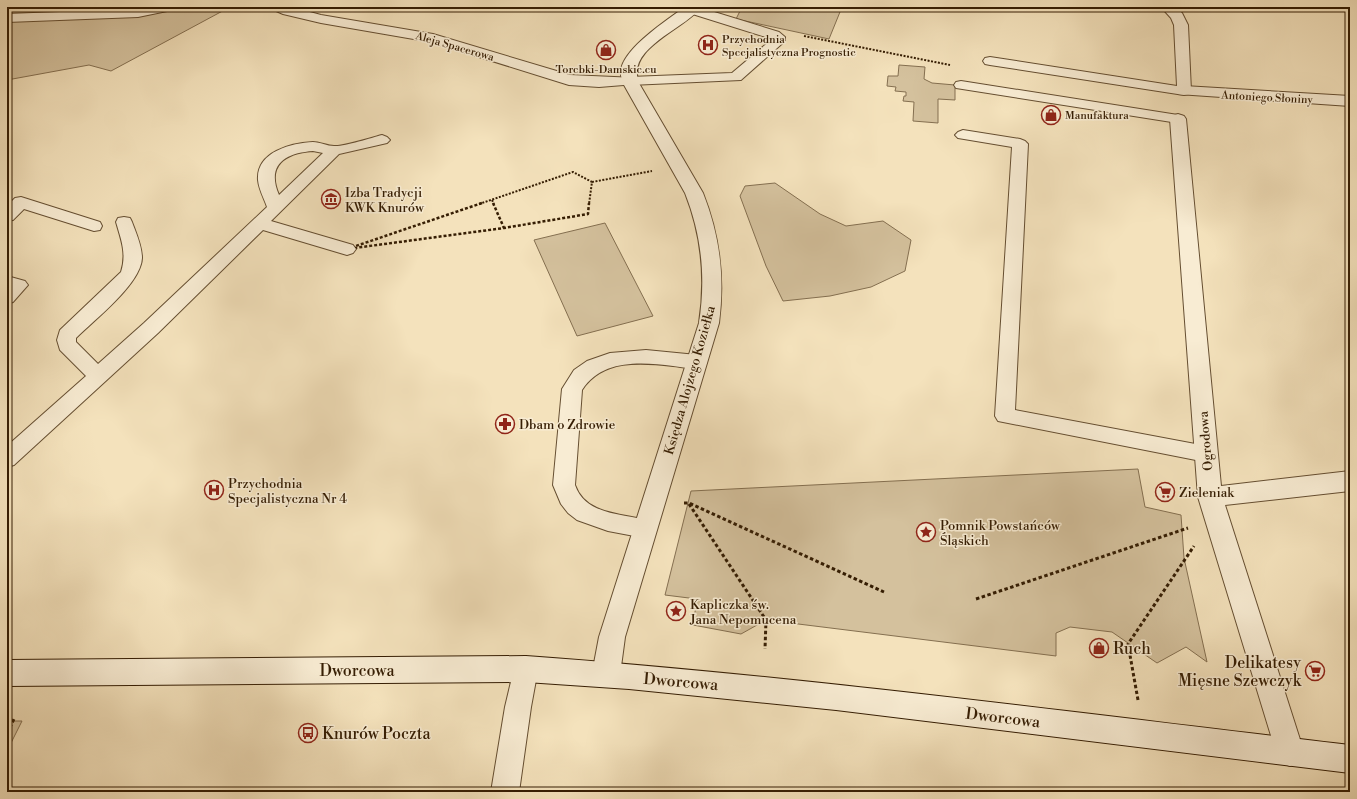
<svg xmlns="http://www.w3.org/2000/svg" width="1357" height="799" font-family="'Libre Bodoni',serif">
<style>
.green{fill:#d4c19d;stroke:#846f50}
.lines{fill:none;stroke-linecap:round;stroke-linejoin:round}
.service-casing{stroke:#654e31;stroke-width:2}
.pedestrian-casing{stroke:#654e31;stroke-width:2}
.minor-casing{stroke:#654e31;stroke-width:2}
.tertiary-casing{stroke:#654e31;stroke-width:2}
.secondary-casing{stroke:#351d03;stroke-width:2}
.path-far2{stroke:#351d03;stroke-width:2;stroke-dasharray:2 1.5;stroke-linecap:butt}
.path-far1{stroke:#351d03;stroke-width:2.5;stroke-dasharray:3 2;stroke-linecap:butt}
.path{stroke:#351d03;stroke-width:3;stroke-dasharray:3.5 2.5;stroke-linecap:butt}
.service{fill:#f8ecd3;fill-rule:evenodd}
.pedestrian{fill:#f8ecd3;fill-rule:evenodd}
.minor{fill:#f8ecd3;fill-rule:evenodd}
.tertiary{fill:#f8ecd3;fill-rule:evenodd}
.secondary{fill:#f8ecd3;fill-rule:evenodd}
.labels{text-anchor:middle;stroke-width:3;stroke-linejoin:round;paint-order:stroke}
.far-poi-label{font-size:11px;fill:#351d03;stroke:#f8ecd3;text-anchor:start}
.far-street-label{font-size:11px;fill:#351d03;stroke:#f8ecd3}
.poi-label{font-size:13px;fill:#351d03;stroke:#f8ecd3;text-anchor:start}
.street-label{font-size:13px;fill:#351d03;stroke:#f8ecd3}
.near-poi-label{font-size:16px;fill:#351d03;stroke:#f8ecd3;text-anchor:start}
.near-street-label{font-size:16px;fill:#351d03;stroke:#f8ecd3}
</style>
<rect width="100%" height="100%" fill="#f4e2bc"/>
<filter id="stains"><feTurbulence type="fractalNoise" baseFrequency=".005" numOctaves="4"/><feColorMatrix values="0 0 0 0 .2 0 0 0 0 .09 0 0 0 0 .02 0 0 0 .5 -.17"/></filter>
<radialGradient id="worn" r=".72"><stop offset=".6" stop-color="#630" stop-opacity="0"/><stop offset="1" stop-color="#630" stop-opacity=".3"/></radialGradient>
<!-- green -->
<g class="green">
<path d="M7,7H230L111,71L89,65L7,80Z"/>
<path d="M742,7H842L829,39L736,19Z"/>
<path d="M899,65L925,67L924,79L932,83L955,85V100L938,99V123L913,121L914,102L903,101L904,96H906V92L895,91L896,87L887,86L888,76H898Z"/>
<path d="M775,183L820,214L846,226L883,221L911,240L905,271L871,287L830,296L783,301L766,266L740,196L745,186Z"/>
<path d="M605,223L653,316L577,336L534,240Z"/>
<path d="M1138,469L1145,507L1181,515L1184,558L1207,662L1186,647L1157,663L1112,632L1070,627L1056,633V656L766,620L741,634L693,625L697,599L665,595L691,491Z"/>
<path d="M7,721H22L7,751Z"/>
</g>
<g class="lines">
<defs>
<g id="service">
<path d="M686,7H698L779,32L785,37V41L741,80L630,85L625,84L623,81L625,78L630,77L732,73L771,40L769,38L686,12L684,9Z"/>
<path d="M1161,7H1175L1182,13L1188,25L1191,91L1189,94L1184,95L990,65L985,64L983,61L985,58L990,57L1177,86L1174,25L1171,18Z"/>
<path d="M961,81L1178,115L1183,116L1185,119L1183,122L1178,123L956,88L954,85L956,82Z"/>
<path d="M963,130L1020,139L1025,141L1028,144L1015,410L1206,446L1213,448L1216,454L1213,460L1206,462L998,421L995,416L1012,147L958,138L955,135L958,132Z"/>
<path d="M382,135L387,137L390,140L387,143L339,154L271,221L353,245L356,249L353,253L347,255L263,230L158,333L14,465L7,467V446L86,376L60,350L57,340L60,330L121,272C127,254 121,239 116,222L118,218L124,217L130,218L132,222C136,233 142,246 142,258C141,284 94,320 76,338V342L98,364L144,323L267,207C264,198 259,190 258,180C256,152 291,143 313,142C320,142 327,146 334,146C343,147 371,138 382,135ZM313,151L323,153L279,195C266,165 285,153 313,151Z"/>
<path d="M21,197L100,222L102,226L100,230L94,231L24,209L13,220L7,221V206L15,198Z"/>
<path d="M7,276L25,281L28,285L13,302L7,304Z"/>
<path d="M646,350L697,355L704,357L707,362L704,367C694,370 683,367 673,366C641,362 602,359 582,390L575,485C586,517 626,513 653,522L656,529L653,536L645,538L608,531L577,520L568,513L561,504L553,485L562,389L574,370L587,361L610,353Z"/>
<path d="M526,657L535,661L538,669L531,707L519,792H491L505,707L514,669L517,661Z"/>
</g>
<path id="pedestrian" d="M146,7H174L172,10L138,17L7,22V14L138,9Z"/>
<g id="minor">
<path d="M272,7H291L321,15L433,34L570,75L636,78L638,81L636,84L599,87L569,85L431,42L321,23L283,14L274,10Z"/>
<path d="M1184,86L1350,96V106L1178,94L1176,91L1178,88Z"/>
<path d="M1178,114L1184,116L1186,119L1221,486L1350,471V491L1225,505L1304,752L1300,762L1290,766L1280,762L1276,752L1198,497L1170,119L1172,116Z"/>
</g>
<path id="tertiary" d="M685,7H701C686,29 622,49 640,85L703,193C720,236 725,277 719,323L625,637L620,674L616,683L606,687L596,683L592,674L599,637L699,323C706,278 702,236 685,193L624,85C622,80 620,75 621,70C624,48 667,20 685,7Z"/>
<path id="secondary" d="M526,656C802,676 1075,713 1350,745V773L836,710L629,689L526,682L7,686V660Z"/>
</defs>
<!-- service casing -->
<use href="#service" class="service-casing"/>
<!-- pedestrian casing -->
<use href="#pedestrian" class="pedestrian-casing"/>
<!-- minor casing -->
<use href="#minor" class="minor-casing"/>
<!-- tertiary casing -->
<use href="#tertiary" class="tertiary-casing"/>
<!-- secondary casing -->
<use href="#secondary" class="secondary-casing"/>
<!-- path-far2 -->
<g class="path-far2">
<path d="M804,36L950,65"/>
<path d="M592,182L652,171"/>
<path d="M492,200L494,204"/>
<path d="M479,204L573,172L592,182L589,204"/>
</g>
<!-- path-far1 -->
<g class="path-far1">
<path d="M482,203L347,249L504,228L588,214L589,203"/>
<path d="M493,203L504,228"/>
</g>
<!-- path -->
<g class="path">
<path d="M684,503H689L884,592"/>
<path d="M689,504L766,620L765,649"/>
<path d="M976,599L1188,528"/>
<path d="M1138,700L1128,644L1194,546"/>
<path d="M7,733L15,717"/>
</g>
<!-- service -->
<use href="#service" class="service"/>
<!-- pedestrian -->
<use href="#pedestrian" class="pedestrian"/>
<!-- minor -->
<use href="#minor" class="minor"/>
<!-- tertiary -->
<use href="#tertiary" class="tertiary"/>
<!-- secondary -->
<use href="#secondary" class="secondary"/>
</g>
<!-- icons -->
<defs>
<symbol id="hospital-ring" viewBox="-11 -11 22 22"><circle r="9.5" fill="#f8ecd3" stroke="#8f2418" stroke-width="1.5"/><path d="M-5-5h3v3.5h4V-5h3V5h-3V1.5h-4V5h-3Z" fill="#8f2418"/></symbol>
<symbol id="shop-ring" viewBox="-11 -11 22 22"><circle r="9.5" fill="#f8ecd3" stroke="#8f2418" stroke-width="1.5"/><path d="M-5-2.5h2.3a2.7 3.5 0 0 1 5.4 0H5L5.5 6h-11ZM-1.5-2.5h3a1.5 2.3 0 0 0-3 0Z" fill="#8f2418"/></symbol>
<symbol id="museum-ring" viewBox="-11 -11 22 22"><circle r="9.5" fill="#f8ecd3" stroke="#8f2418" stroke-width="1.5"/><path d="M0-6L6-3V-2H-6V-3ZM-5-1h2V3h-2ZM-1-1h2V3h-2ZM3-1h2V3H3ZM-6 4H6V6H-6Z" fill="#8f2418"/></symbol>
<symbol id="pharmacy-ring" viewBox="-11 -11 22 22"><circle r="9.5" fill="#f8ecd3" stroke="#8f2418" stroke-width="1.5"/><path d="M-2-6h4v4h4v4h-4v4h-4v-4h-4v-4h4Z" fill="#8f2418"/></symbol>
<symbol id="supermarket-ring" viewBox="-11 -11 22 22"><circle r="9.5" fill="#f8ecd3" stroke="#8f2418" stroke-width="1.5"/><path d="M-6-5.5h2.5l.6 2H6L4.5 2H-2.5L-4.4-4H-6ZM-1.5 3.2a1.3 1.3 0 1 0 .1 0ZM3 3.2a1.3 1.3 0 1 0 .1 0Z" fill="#8f2418"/></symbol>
<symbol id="sight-ring" viewBox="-11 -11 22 22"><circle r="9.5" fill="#f8ecd3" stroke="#8f2418" stroke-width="1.5"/><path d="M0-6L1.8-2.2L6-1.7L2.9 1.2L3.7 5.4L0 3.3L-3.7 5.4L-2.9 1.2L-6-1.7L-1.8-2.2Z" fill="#8f2418"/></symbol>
<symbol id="bus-ring" viewBox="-11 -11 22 22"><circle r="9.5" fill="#f8ecd3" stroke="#8f2418" stroke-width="1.5"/><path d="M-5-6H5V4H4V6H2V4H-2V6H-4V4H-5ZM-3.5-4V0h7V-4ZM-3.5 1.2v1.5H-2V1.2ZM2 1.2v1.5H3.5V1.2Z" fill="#8f2418"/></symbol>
</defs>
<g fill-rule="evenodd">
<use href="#hospital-ring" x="697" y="34" width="22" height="22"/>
<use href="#shop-ring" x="595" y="39" width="22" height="22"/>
<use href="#shop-ring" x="1040" y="104" width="22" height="22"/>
<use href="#museum-ring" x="320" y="188" width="22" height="22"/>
<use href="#pharmacy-ring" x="494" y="413" width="22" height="22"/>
<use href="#hospital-ring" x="203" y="479" width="22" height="22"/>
<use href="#supermarket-ring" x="1154" y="481" width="22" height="22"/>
<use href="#sight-ring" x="915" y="521" width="22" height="22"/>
<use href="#sight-ring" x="665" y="600" width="22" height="22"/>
<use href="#shop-ring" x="1088" y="637" width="22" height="22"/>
<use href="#supermarket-ring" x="1304" y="660" width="22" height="22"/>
<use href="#bus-ring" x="297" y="722" width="22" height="22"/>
</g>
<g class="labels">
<!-- far-poi labels -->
<g class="far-poi-label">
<text x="722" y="43">Przychodnia<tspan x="722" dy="13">Specjalistyczna Prognostic</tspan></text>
<text x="606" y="73" text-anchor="middle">Torebki-Damskie.eu</text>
<text x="1065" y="119">Manufaktura</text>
</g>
<!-- far-street labels -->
<g class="far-street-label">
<text transform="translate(455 46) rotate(16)" y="4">Aleja Spacerowa</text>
<text transform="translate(1267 97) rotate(3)" y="4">Antoniego Słoniny</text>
</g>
<!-- poi labels -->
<g class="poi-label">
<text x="345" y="197">Izba Tradycji<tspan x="345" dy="15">KWK Knurów</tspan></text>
<text x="519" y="429">Dbam o Zdrowie</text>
<text x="228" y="488">Przychodnia<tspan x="228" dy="15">Specjalistyczna Nr 4</tspan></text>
<text x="1179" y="497">Zieleniak</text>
<text x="940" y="530">Pomnik Powstańców<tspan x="940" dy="15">Śląskich</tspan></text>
<text x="690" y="609">Kapliczka św.<tspan x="690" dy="15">Jana Nepomucena</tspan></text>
</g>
<!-- street labels -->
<g class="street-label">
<text transform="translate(689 380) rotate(-74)" y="5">Księdza Alojzego Koziełka</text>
<text transform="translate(1205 441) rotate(-95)" y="5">Ogrodowa</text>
</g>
<!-- near-poi labels -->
<g class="near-poi-label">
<text x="1113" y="654">Ruch</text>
<text x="1301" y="668" text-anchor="end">Delikatesy<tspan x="1301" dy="18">Mięsne Szewczyk</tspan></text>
<text x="322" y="739">Knurów Poczta</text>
</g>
<!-- near-street labels -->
<g class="near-street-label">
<text x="357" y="676">Dworcowa</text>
<text transform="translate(681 681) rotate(5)" y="6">Dworcowa</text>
<text transform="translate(1003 717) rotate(7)" y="6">Dworcowa</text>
</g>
</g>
<!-- margin -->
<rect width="1357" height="799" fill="none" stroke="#f4e2bc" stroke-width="24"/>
<rect x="8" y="8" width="1341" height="783" fill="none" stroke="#351d03" stroke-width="2"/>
<rect x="12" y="12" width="1333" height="775" fill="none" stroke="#351d03"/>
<rect width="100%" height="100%" filter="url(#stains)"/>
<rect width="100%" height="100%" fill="url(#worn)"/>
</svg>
